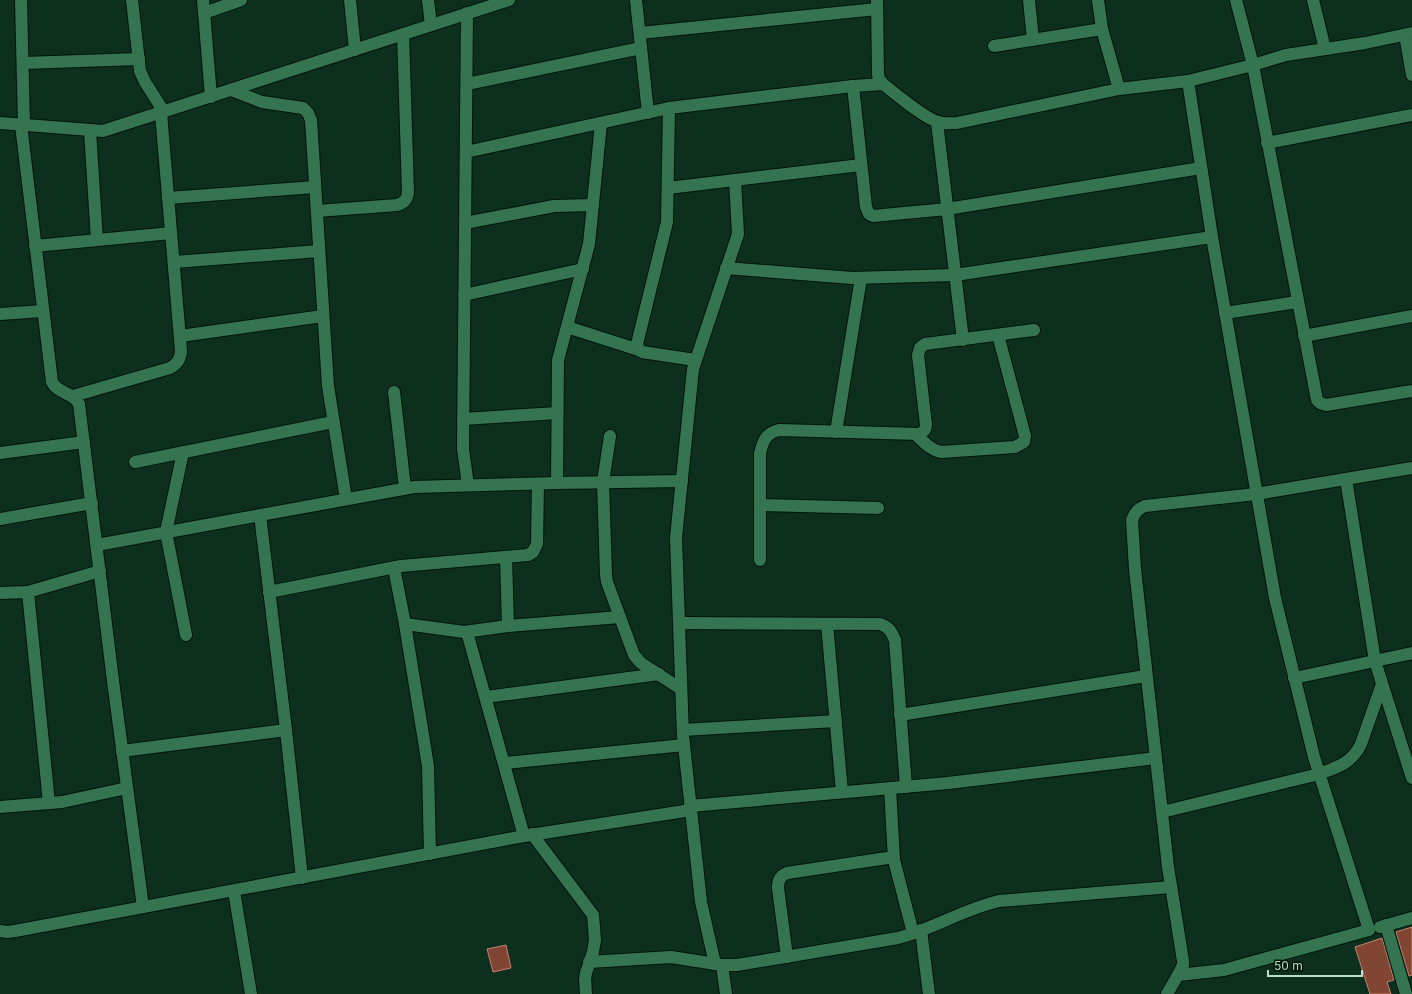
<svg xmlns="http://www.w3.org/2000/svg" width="1412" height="994" font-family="Inter,sans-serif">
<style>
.building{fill:#804533;stroke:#c4836f}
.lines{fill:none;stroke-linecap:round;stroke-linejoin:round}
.minor-casing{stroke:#03150b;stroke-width:14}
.minor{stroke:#347451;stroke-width:12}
</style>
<rect width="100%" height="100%" fill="#0d2f1e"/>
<!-- building -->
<g class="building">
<path d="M1412,927V975L1409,976L1396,932Z"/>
<path d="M1382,938L1394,980L1387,982L1391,994H1370L1355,947Z"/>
<path d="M506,945L511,968L493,972L487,949Z"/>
</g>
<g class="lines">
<defs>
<g id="minor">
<path d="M21,0L24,125"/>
<path d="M132,0L140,71L145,82L164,112"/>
<path d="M203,0L211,97"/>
<path d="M350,0L355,50"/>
<path d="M428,0L431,25"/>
<path d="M636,0L648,113"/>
<path d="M877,0L878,74L879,79L883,84C896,94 924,118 938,122C944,124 951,123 957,123L1119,89L1188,81L1253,65L1286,55L1365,43L1412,33"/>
<path d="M1029,0L1033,40"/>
<path d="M1098,0L1102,29L1119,89"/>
<path d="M1236,0L1253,65L1317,400L1320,403L1326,405L1412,391"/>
<path d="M1313,0L1325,49"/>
<path d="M204,13L241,0"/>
<path d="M467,13L463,449L468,485"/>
<path d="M640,33L877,9"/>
<path d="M1405,35L1412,75"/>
<path d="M994,46L1102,29"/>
<path d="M23,63L139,59"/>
<path d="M467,84L641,48"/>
<path d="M853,86L866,207L869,214L873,216L947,209L1201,168"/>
<path d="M231,90L262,102L303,108L308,113L311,120L328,386L346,499"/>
<path d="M669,108L667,222L637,344L639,350L642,352L695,360"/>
<path d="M937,122L963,340"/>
<path d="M0,123L103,131L509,0"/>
<path d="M21,125L52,382C58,394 73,392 79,404L113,681L143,907"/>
<path d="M90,131L97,240"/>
<path d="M1267,143L1412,115"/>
<path d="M466,152L669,108L853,86L883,84"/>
<path d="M668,188L861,165"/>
<path d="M168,198L315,187"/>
<path d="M317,211L397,205C404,203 407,200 408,192L403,34"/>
<path d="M465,223L554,206L593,205"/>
<path d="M35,246L171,233"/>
<path d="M174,262L319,251"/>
<path d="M726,268L852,278L955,275L1212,237"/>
<path d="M464,295L583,269"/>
<path d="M1225,313L1297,302"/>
<path d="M0,314L43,311"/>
<path d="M567,327L639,350"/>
<path d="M180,336L323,316"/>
<path d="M1304,336L1412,316"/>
<path d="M394,392L405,488"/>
<path d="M73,396L170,368C178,363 180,360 181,351L161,113"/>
<path d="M463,419L557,413"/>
<path d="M836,432L861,278"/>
<path d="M915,434C923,441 930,450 941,452L1015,447L1024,442L1025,436L998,335"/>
<path d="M610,436L603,482L606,575L607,582L634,655L641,663L681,689"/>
<path d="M183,452L166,532L186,635"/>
<path d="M0,453L84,442"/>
<path d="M135,462L333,422"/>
<path d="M1346,479L1375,661L1412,778"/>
<path d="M557,483L558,360L589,244L601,123"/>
<path d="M760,505L878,508"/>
<path d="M260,515L286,730L302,878"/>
<path d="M0,519L92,503"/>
<path d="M97,545L414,487L557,483L682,481"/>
<path d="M506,557L508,626"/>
<path d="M760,560V453C763,441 766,433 779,430L919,434C924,432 926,430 926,425L918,355L920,348L925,344L1034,330"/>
<path d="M394,568L405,624L428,766L430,854"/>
<path d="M28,592L49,803"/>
<path d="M269,592L401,566L528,555L533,552L537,544L538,484"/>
<path d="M0,593L28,592L100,571"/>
<path d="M679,623L880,624C889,627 891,631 895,640L906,787"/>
<path d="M405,624L464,632L508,626L620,617"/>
<path d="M827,624L842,792"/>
<path d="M467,632L524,836"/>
<path d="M1294,678L1412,653"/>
<path d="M486,697L659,674"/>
<path d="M900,715L1146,676"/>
<path d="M683,730L836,721"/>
<path d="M122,751L286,730"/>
<path d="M505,763L684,745"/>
<path d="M890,788L894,860L913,933"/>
<path d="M690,806L948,783L1156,758"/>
<path d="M0,807L62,802L127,788"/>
<path d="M1162,812L1319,774C1338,767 1352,763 1361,744L1382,684"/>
<path d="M532,834L593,915L595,940L593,952L586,973L585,979L586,994"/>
<path d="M234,891L251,994"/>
<path d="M1386,925L1406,994"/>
<path d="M1380,927L1412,918"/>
<path d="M921,930L929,994"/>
<path d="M0,931L7,932L15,931L524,836L691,810"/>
<path d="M787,957L778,888C778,880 780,876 787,873L894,857"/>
<path d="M589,962L671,957L722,965H737L898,938C933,929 964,909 999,901L1171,887"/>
<path d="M715,964L701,902L683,736L676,538L693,369L738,234L735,180"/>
<path d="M722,965L726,994"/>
<path d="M1178,975L1183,965V961L1168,867L1135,569L1132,520C1135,512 1138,509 1145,506L1256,494L1412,468"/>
<path d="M1167,994L1178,975L1224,970L1369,930L1314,757L1275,598L1212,237L1188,81"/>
</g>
</defs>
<!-- minor casing -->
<use href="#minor" class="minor-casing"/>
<!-- minor -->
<use href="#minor" class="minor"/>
</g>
<!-- scale -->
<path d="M1268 970v6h94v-6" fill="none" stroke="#bcdcc8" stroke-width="2"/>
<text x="1274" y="970" font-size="12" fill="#bcdcc8" stroke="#001609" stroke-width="3" paint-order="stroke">50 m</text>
</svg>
